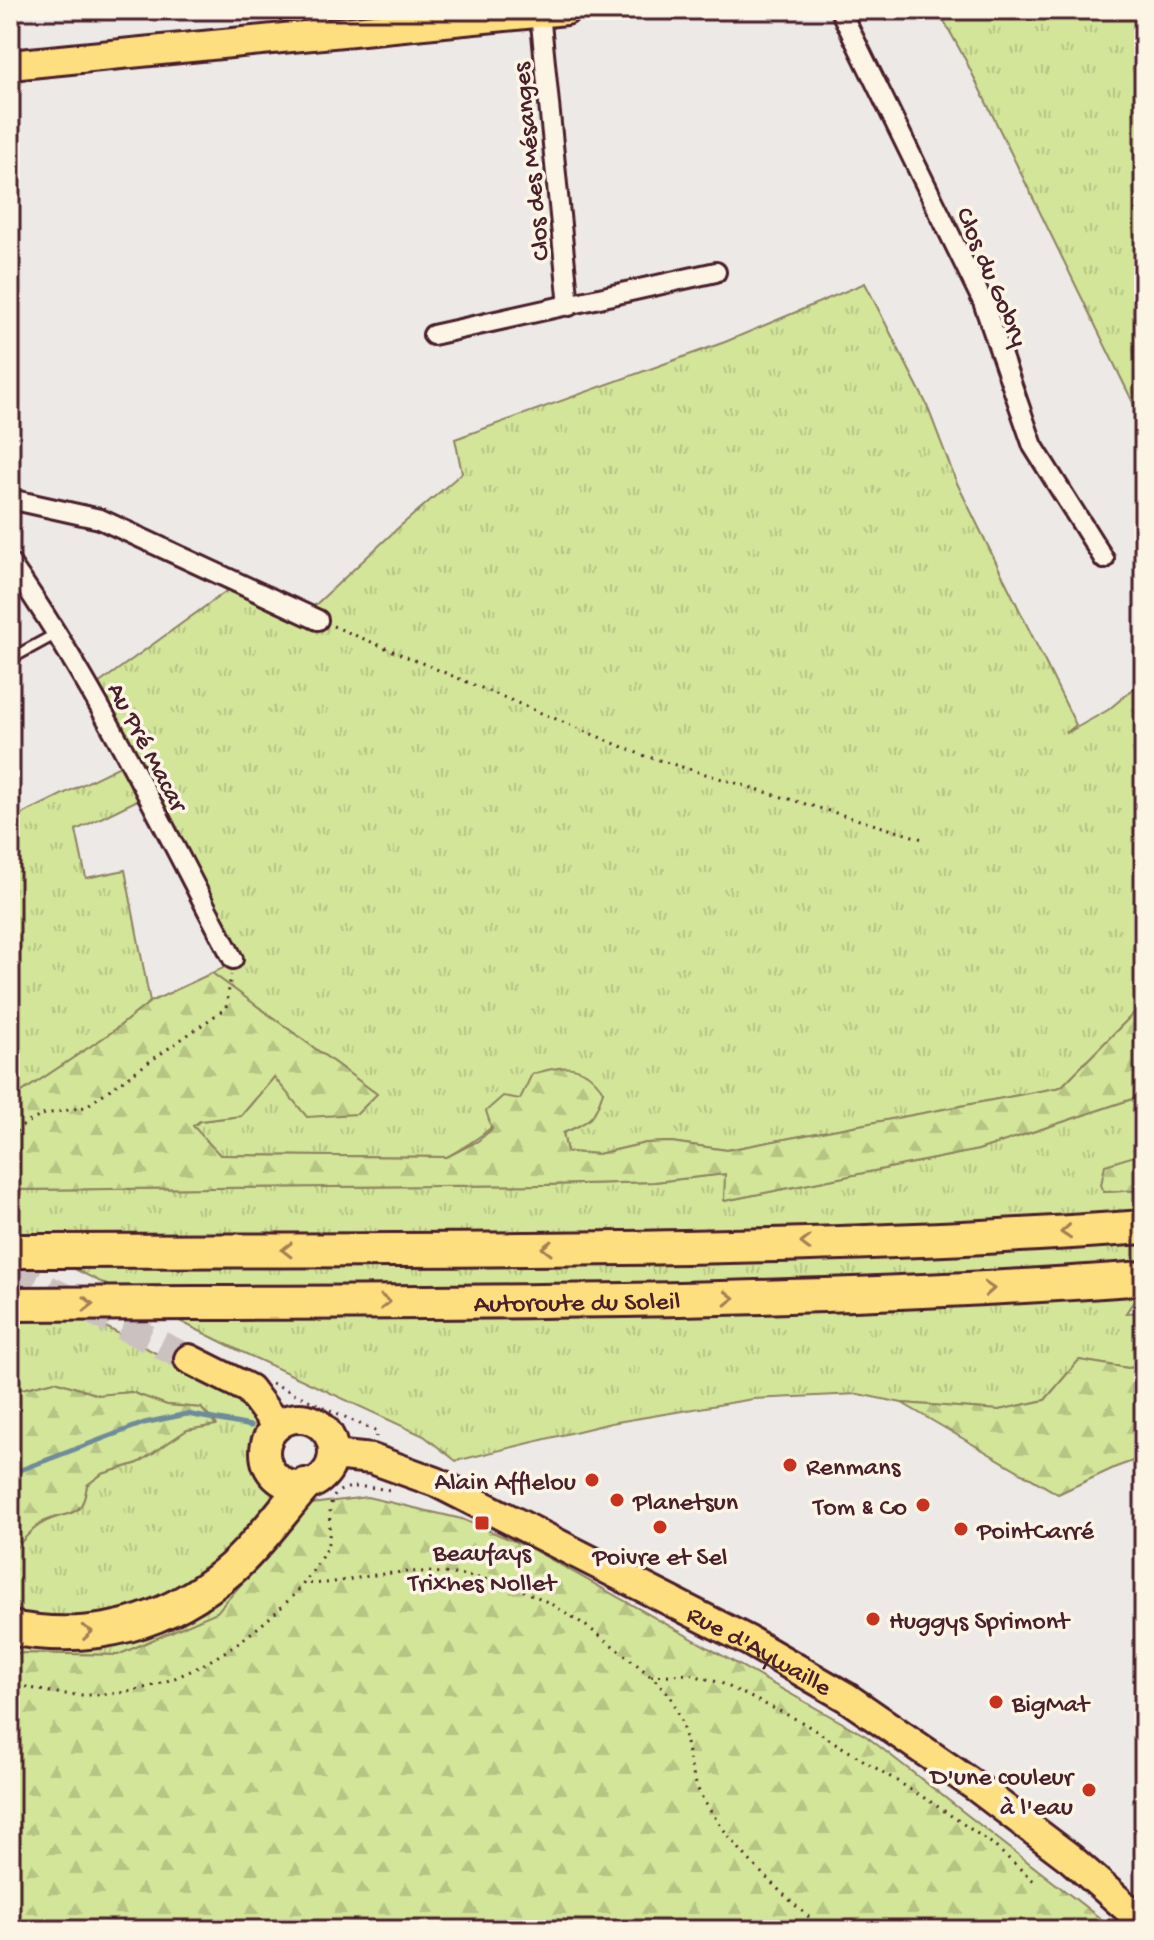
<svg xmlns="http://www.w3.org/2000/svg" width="1154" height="1940" font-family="'Gochi Hand',sans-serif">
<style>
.grass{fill:url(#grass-tufts);stroke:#8e8262;stroke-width:2}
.forest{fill:url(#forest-firs);stroke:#8e8262;stroke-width:2}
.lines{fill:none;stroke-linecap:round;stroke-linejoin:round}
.stream{stroke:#6e8b9b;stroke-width:5}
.primary-tunnel{stroke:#ccc1c1;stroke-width:28;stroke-dasharray:28 14;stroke-linecap:butt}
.service-casing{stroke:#4a1f2b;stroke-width:15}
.minor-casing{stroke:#4a1f2b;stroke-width:24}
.primary-casing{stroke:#4a1f2b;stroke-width:34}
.motorway-casing{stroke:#4a1f2b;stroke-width:38}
.path{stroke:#4a1f2b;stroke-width:3;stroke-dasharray:2 6;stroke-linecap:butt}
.service{stroke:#fcf5e5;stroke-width:9}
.minor{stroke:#fcf5e5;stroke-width:18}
.primary{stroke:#fedf80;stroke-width:28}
.motorway{stroke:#fedf80;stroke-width:32}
.motorway-bridge-casing{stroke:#4a1f2b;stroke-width:38;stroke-linecap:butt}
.motorway-bridge{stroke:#fedf80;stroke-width:32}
.oneway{stroke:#a47f56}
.poi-dot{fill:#c8321e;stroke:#fcf5e5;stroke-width:3}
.labels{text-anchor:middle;stroke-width:7;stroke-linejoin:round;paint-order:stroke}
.street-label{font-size:26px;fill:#4a1f2b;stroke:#fcf5e5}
.poi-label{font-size:26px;fill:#4a1f2b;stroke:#fcf5e5;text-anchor:start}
</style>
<defs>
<pattern id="grass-tufts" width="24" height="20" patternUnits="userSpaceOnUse" patternTransform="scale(2)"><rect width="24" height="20" fill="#d2e599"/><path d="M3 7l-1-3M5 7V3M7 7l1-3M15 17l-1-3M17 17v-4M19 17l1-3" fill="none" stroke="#b6c484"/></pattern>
<pattern id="forest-firs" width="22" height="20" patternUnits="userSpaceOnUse" patternTransform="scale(2)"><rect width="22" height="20" fill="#d2e599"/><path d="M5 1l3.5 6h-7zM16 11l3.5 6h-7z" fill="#b6c484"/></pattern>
</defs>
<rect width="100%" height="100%" fill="#ede9e6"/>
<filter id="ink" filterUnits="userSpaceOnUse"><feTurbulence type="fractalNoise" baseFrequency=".0125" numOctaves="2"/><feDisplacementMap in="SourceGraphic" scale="16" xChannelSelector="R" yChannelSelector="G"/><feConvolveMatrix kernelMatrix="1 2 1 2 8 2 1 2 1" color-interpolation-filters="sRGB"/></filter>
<g filter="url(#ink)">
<!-- grass -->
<g class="grass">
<path d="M938,10H1144V425L965,59Z"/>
<path d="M865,283L926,403L956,481L1076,725L1065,734L1108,710L1144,680V1003L1061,1087L727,1150L671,1142L646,1143L598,1154L567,1152L563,1133C590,1122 595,1118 603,1091L520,1099C492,1129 482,1137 447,1157L220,1155L192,1127L200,1121L241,1116L274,1077L377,1094L212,973L240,960L98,684L228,590L297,622L398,528L462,473L455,439L725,342Z"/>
<path d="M126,763L144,797L76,830L86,878L125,870L150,1002L112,1032L10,1100V820Z"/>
<path d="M1144,1095V1153L1132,1158L1104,1192L1144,1190V1286L1126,1313L1144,1312V1366L1128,1368L1079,1360L1045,1400L999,1410L902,1403L858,1394L753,1399L611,1423L456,1461L424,1436L242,1352L10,1237V1190L543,1185L654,1182L726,1174L724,1201L978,1150Z"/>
<path d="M10,1277L242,1398L263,1421C253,1474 269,1479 311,1504L218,1612L118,1655L10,1653V1554C20,1544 30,1529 43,1523C68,1509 82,1522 87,1485L102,1474L138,1463L187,1430L216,1424L201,1408L167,1405L131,1392L98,1395L55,1381L10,1392Z"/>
</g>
<!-- forest -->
<g class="forest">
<path d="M212,973L377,1094L357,1114L307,1117L274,1077L241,1116L200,1121L193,1126L220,1155L447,1157L478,1141L492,1129L486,1111L503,1096L520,1099L532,1074C564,1065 583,1061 603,1091C595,1119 590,1121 563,1133L567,1152L598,1154L646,1143L671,1142L727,1150L1061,1087L1144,1003V1095L978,1150L724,1201L725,1174L654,1182L543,1185L10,1190V1100L112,1032L150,1002Z"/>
<path d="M1144,1153V1190L1104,1192L1101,1185L1105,1165Z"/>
<path d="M1079,1360L1128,1368L1144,1366V1457L1116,1467L1058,1494L902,1403L999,1410L1045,1400Z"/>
<path d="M55,1381L98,1395L131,1392L167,1405L201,1408L216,1425L187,1430L138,1463L102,1474L87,1485C82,1522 68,1509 43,1522C31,1529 20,1544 10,1554V1392Z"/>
<path d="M367,1497L462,1519L530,1548L866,1736L1115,1930H10V1653L118,1655L217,1612L311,1504Z"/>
</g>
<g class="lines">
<!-- stream -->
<path class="stream" d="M10,1474L144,1423L187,1414L251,1426"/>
<!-- primary-tunnel -->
<path class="primary-tunnel" d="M10,1270L189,1359"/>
<defs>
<path id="service" d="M10,659L56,634"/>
<g id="minor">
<path d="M316,10L319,34"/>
<path d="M840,10L983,302L1033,446L1104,559"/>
<path d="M540,13L569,306"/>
<path d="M433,335L716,272"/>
<path d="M10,499L100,519L318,620"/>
<path d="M10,563C97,687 162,825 233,959"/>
</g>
<g id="primary">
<path d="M10,65L566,10"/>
<path d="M189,1359L249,1389L277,1426"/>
<circle cx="299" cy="1452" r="34"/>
<path id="s1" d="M333,1455L372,1459L436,1482L749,1641L846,1697L975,1786L1070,1858L1144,1923"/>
</g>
<g id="motorway">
<path d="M10,1251C388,1249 767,1255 1144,1227"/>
<path id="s2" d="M195,1303C512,1302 828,1302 1144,1278"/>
<path d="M10,1628C93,1644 168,1624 232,1568C259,1544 281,1512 305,1485"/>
</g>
</defs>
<!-- service casing -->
<use href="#service" class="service-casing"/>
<!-- minor casing -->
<use href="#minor" class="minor-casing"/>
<!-- primary casing -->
<use href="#primary" class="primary-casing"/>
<!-- motorway casing -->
<use href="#motorway" class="motorway-casing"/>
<!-- path -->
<g class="path">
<path d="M333,626L642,755L926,840"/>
<path d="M10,1137L26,1123L45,1114L85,1107L226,1008L231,975"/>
<path d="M272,1383L377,1432L376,1437"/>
<path d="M302,1583C333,1586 362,1575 393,1573C422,1570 455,1573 484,1579C542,1590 591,1628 636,1664C649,1675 666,1687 674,1703C689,1734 686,1771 704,1801C735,1851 780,1893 824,1930"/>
<path d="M651,1676L689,1674L721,1683L800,1721L934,1804L991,1843L1035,1882"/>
<path d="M10,1682C104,1713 186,1687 261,1625C279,1610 299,1592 312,1572C317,1564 324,1554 327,1546C333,1530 325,1504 337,1493C349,1482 377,1489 391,1490"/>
</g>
<!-- service -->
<use href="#service" class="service"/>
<!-- minor -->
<use href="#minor" class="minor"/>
<!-- primary -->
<use href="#primary" class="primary"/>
<!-- motorway -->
<use href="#motorway" class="motorway"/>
<defs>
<path id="motorway-bridge" d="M10,1304L195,1303"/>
</defs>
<!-- motorway-bridge casing -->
<use href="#motorway-bridge" class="motorway-bridge-casing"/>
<!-- motorway-bridge -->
<use href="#motorway-bridge" class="motorway-bridge"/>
</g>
<!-- one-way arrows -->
<defs><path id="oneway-chevron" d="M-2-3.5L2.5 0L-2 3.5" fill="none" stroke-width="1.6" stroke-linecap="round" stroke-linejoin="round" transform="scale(2)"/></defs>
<g class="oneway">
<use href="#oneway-chevron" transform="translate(1066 1232) rotate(176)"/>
<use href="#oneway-chevron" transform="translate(806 1243) rotate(179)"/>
<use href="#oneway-chevron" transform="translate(547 1248) rotate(180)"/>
<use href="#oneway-chevron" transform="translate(287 1250) rotate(180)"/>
<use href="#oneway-chevron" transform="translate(989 1289) rotate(-3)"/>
<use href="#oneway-chevron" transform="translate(729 1298) rotate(-1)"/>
<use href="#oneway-chevron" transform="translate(385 1302)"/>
<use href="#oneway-chevron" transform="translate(88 1304)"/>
<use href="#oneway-chevron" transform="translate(87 1632) rotate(-6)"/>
</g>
</g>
<!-- markers -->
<g class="poi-dot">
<circle cx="790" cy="1465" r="8"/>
<circle cx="592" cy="1480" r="8"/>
<circle cx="617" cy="1500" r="8"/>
<circle cx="923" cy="1505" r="8"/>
<rect x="474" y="1515" width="16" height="16" rx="4"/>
<circle cx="660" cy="1527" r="8"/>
<circle cx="961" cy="1529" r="8"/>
<circle cx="873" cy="1619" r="8"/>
<circle cx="996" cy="1702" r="8"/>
<circle cx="1089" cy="1790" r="8"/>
</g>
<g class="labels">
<!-- street labels -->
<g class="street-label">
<text transform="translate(529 162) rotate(-96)" y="9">Clos des Mésanges</text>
<text transform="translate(994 276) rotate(67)" y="9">Clos du Gobry</text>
<text transform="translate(149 746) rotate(62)" y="9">Au Pré Macar</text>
<text dy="9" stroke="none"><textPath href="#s2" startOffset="382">Autoroute du Soleil</textPath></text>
<text dy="9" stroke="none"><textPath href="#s1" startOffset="472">Rue d'Aywaille</textPath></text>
</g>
<!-- poi labels -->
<g class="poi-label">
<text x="806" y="1474">Renmans</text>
<text x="576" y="1489" text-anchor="end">Alain Afflelou</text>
<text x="633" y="1509">Planetsun</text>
<text x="907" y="1514" text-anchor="end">Tom &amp; Co</text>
<text x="977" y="1538">PointCarré</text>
<text x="482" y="1560" text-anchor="middle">Beaufays<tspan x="482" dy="30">Trixhes Nollet</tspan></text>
<text x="660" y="1564" text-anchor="middle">Poivre et Sel</text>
<text x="889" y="1628">Huggys Sprimont</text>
<text x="1012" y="1711">BigMat</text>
<text x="1073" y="1784" text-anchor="end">D'une couleur<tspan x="1073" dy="30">à l'eau</tspan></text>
</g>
</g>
<!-- margin -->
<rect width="1154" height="1940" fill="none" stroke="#fcf5e5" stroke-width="40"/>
<rect x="20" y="20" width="1114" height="1900" fill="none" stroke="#4a1f2b" stroke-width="3" filter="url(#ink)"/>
</svg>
